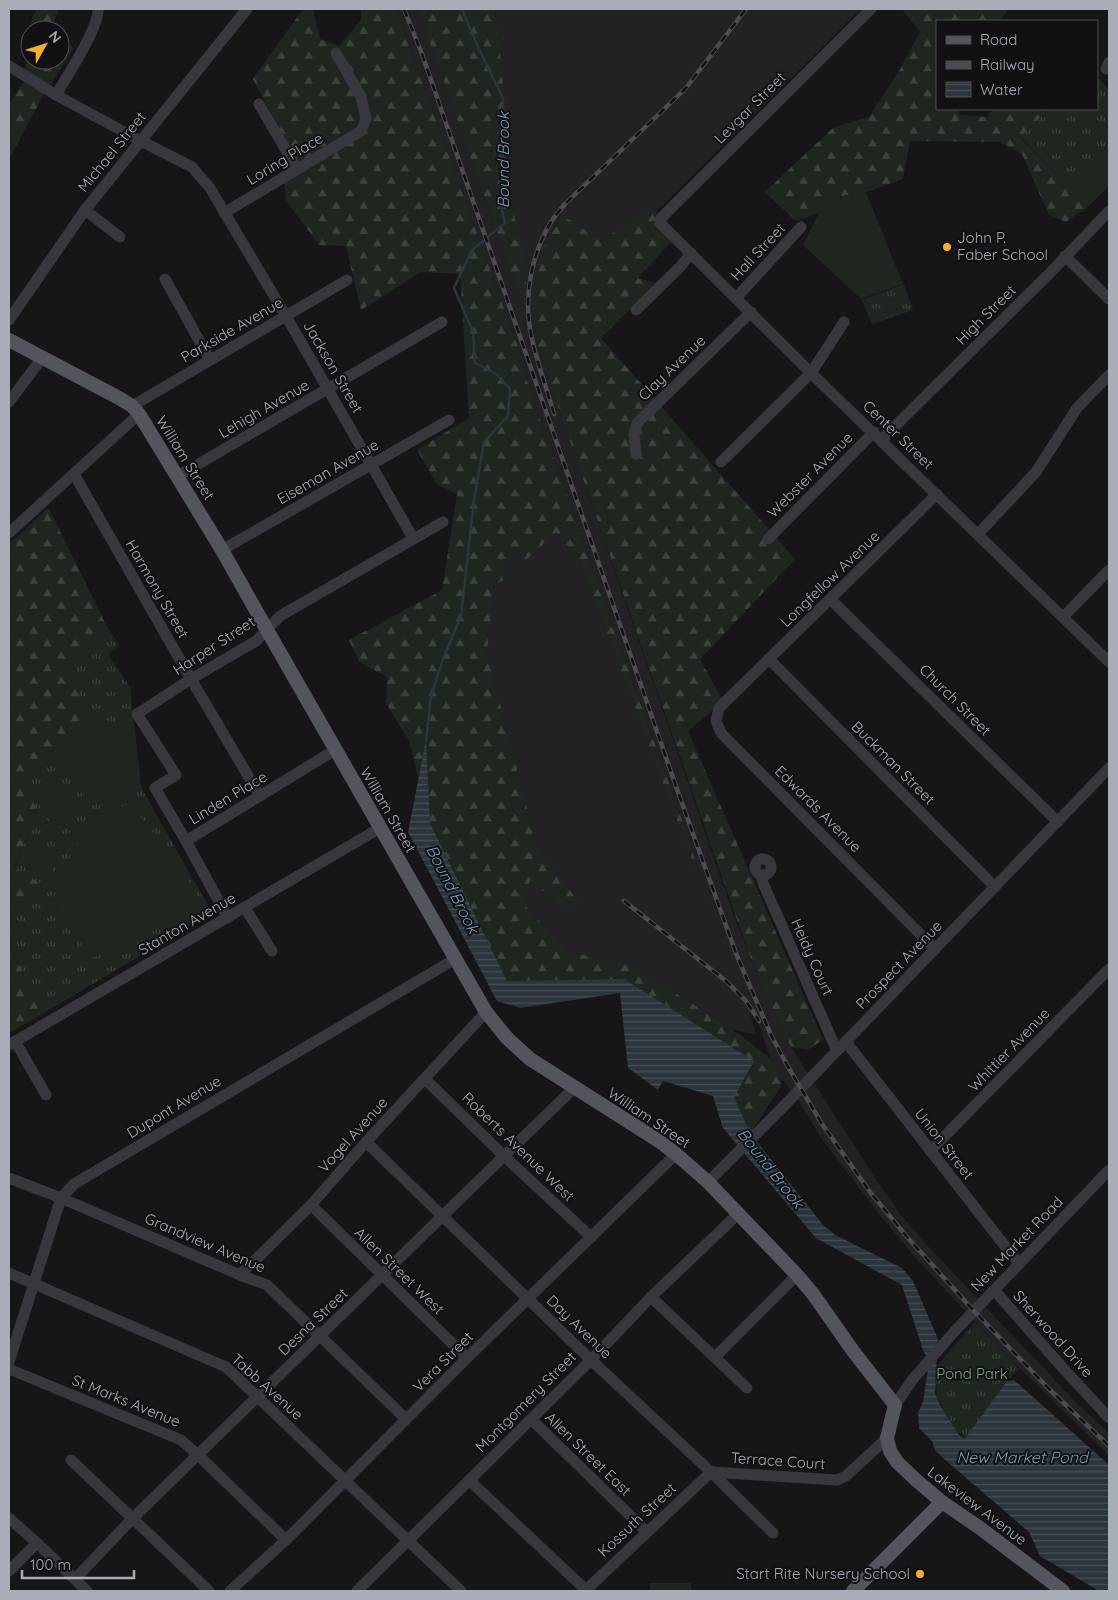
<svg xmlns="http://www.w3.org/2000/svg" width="1118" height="1600" font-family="Quicksand,sans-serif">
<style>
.built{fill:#222225}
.grass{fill:url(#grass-tufts)}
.forest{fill:url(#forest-firs)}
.pitch{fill:#1e261f}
.water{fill:url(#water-rules)}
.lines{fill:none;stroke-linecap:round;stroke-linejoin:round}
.stream{stroke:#2c353c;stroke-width:2.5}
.minor{stroke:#37383d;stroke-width:11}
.major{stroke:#53555c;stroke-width:14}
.rail-casing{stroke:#4a4c52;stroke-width:4.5}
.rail{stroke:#111113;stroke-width:2.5;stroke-dasharray:8;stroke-linecap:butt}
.poi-dot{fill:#f2b134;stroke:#111113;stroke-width:2}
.labels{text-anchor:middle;stroke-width:4;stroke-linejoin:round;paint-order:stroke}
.street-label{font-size:15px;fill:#a8adb8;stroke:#111113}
.poi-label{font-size:15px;fill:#a8adb8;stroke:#111113;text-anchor:start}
.park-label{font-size:15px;fill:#7fa381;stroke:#111113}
.water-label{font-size:16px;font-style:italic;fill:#7f9bb3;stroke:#111113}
</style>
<defs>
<pattern id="grass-tufts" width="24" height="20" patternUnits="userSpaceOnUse" patternTransform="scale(1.25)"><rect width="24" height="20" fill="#1e261f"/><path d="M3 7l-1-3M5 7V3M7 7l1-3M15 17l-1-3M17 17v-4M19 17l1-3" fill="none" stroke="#3c433d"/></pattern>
<pattern id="forest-firs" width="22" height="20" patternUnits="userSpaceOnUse" patternTransform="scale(1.25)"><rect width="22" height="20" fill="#1e261f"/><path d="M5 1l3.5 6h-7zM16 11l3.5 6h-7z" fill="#3c433d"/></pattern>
<pattern id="water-rules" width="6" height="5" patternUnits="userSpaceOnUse" patternTransform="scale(1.25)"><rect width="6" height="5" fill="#2c353c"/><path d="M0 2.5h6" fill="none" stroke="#485056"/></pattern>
</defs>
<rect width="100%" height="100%" fill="#161618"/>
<!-- built -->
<path class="built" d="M396,9H418L519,294L526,272L510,196L495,9H861L657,211L652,207L601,241L560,214L533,283V319L538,347L551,387L738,927L760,982L791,1047L877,1181L902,1216L926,1244L993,1315L1076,1402L1109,1433V1456L1005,1354L914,1256L875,1209L821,1138L798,1100L782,1079L770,1058L761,1030L747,1000L756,1035L732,1029L630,964L568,952L526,906L530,880L566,910L579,904L537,846L487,654L494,584L503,581L506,563L514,553L526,560L556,531L578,557L704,891L687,834L531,394L517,344Z"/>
<!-- grass -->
<g class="grass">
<path d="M1097,77L1107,88L1109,86V186L1087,207L1020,136L1049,109H1097Z"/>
<path d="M904,284L913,310L872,324L862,300Z"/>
<path d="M107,627L119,645L108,654L130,687L141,787L212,913L44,1013L9,945V918L42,884L14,870L37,813L26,781L70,670Z"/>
<path d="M975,1322L1019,1369L1007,1381L966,1437L955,1431L937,1397L936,1367Z"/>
</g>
<!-- forest -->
<g class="forest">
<path d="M37,9H59L51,30H30L32,18Z"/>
<path d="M303,9H313L320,39L339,46L361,20V9H396L517,344L531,394L687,834L707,900L578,557L556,532L526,560L514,553L506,563L503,581L494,584L487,654L537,846L580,904L566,910L530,880L526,906L568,952L630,964L732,1029L770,1058L782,1079L780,1088L750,1133L734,1097L624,979L507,981L430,823L409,741L386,703L387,677L359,662L349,640L442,590L457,494L437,484L417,450L469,418L460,274L421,272L361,310L346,246L319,245L286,200L281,132L253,79Z"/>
<path d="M418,9H495L502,71L510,196L527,270L524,300L519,294Z"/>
<path d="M902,9H1009L999,21H937V109H959V115L987,117L994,109H1049L1020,137L1087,207L1066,222L1049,215L1022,154L1000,142L910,141L903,179L866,192L837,197L819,213L796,221L765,192L834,127L869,117L899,71L920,32Z"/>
<path d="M30,32V60H60V39L74,48L44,94L9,159V105L24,81Z"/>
<path d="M652,207L657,211L660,226L672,241L638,278L656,283L601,338L795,559L700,659L723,701L688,731L823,1040L807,1050L791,1047L760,982L745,943L551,387L538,347L533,319V283L535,267L561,214L601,241Z"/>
<path d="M48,508L62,535L107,627L70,670L91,723L27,781L37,813L14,869L42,884L9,918V544Z"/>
<path d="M9,945L44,1013L9,1033Z"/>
</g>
<!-- pitch -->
<g class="pitch">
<path d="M1100,149L1109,159V186L1087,207L1064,182Z"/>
<path d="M866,192L903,284L861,299L803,245L819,213L837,197Z"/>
<path d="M134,722L140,778L112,801L92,805L53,758L91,723Z"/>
<path d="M57,774L78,806L51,823L31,792Z"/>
<path d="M130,803L183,870L198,901L174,921L92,958L68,925L61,901L62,882L69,859L83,834L101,816Z"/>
<path d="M36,843L47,848L35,872L24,867Z"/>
<path d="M49,850L60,855L49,879L38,874Z"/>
<rect x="650" y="1583" width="41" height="8"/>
</g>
<!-- water -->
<path class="water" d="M426,740L430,823L507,981L624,979L754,1061L734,1097L750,1133L823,1225L835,1235L902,1268L913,1281L938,1339L935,1393L941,1407L959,1435L964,1438L966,1437L1007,1381L1014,1380L1109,1465V1591H1099L1040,1556L1029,1532L943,1458L935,1450L932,1441L919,1428L918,1413L923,1402L929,1361L923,1350L902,1285L816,1238L723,1128L713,1096L663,1081L658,1090L628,1068L620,993L520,1008L497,1001L408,832Z"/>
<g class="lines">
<!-- stream -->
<path class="stream" d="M426,741L431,696L443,659L461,616L474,500L484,442L508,416L510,389L496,374L475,363L473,332L454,288L472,250L505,223L501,205L503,98L476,43L462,9"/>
<!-- minor -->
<g class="minor">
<path d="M871,9L662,217L660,223L811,373L1109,662"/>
<path d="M9,66L56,95L139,140L192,167L210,188L286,316L413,538"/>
<path d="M1106,69L1109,62"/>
<path d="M56,95C67,76 99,28 98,9"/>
<path d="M259,104L297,169"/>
<path d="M85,210L120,237"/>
<path d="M224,213L361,131L366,119L361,97L336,53"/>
<path d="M1065,256L1109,299"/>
<path d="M165,279L210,360"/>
<path d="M736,298L801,227"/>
<path d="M636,310L681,266L691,253"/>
<path d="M9,320L85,210L247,9"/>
<path d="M9,402L42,358"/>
<path d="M132,406L347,280"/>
<path d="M881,440L1050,273L1109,211"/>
<path d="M636,454L634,434L637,423L751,312"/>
<path d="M721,462L811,373L844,322"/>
<path d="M74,474L191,679L260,796"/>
<path d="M178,476L442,322"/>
<path d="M9,533L139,414"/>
<path d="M978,534L1036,472L1077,408L1109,375"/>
<path d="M768,539L874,432"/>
<path d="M222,550L449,420"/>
<path d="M830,599L1058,822"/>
<path d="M1063,617L1109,570"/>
<path d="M769,659L995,887"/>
<path d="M186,841L335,750"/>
<circle cx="763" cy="867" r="8"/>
<path d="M762,876L763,883L837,1051"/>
<path d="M245,908L272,951"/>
<path d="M228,918L186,841L155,788L176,775L137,714L191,679L256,641L280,616L443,522"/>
<path d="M935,949L721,733L716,721L719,708L937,494"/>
<path d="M15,1041L46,1095"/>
<path d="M846,1042L1019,1264"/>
<path d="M9,1045L380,828"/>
<path d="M425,1079L504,1156L591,1237"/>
<path d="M366,1142L591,1360L711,1472L773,1533"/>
<path d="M930,1151L1109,969"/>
<path d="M9,1178L61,1198L240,1275L267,1285L406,1419"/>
<path d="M708,1182L779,1111L1109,768"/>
<path d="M311,1205L467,1358"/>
<path d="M9,1273L226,1367L461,1591"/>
<path d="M240,1275L311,1205L366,1142L486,1012"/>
<path d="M994,1290L1062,1367L1109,1418"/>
<path d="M651,1297L747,1388"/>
<path d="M715,1357L797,1275"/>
<path d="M9,1362L61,1198L74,1184L455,959"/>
<path d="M9,1369L181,1440L198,1455L286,1540"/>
<path d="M895,1405L913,1379L954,1332L1109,1170"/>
<path d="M531,1419L646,1531"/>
<path d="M71,1460L209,1591"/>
<path d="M469,1480L586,1590"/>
<path d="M9,1518L37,1543L87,1591"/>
<path d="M9,1571L37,1543"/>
<path d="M75,1579L132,1519L504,1156L574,1088"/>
<path d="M230,1591L286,1540L467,1358L676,1154"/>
<path d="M357,1591L591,1360L651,1297L739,1213"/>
<path d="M585,1591L711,1472L837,1480L846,1476L887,1438"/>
</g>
<!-- major -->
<g class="major">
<path d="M9,340L119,398L132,406L139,414L222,550L267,630L486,1012L507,1038L530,1059L659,1141L676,1154L708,1182L797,1275L813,1294L853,1351L895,1405L887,1438L890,1451L897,1462L916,1480L942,1502L980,1528L1063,1591"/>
<path d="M853,1591L942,1502"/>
</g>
<defs>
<g id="rail">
<path d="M404,9L422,54L678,792L737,956L771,1035L787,1065L822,1124L870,1192L907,1237L974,1311L1050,1390L1109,1446"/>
<path d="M554,414C546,386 535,358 530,329C524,293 532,254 551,222C555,216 560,210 565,204L686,88L746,9"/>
<path d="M624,901L726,981L746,1001L759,1021"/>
</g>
</defs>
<!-- rail casing -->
<use href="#rail" class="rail-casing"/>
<!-- rail -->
<use href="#rail" class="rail"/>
</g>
<!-- markers -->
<g class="poi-dot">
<circle cx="947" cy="247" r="5"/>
<circle cx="920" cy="1574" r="5"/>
</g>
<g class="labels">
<!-- street labels -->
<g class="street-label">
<text transform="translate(750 108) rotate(-45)" y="5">Levgar Street</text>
<text transform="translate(112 152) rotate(-51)" y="5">Michael Street</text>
<text transform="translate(285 159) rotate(-31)" y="5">Loring Place</text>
<text transform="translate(758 252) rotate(-47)" y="5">Hall Street</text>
<text transform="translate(986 315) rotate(-45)" y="5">High Street</text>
<text transform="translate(232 330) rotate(-30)" y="5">Parkside Avenue</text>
<text transform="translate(333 367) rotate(60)" y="5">Jackson Street</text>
<text transform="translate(672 368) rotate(-44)" y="5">Clay Avenue</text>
<text transform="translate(264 409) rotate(-30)" y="5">Lehigh Avenue</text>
<text transform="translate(898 435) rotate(44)" y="5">Center Street</text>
<text transform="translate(185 458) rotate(58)" y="5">William Street</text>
<text transform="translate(328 472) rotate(-30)" y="5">Eiseman Avenue</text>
<text transform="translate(810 475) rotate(-45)" y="5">Webster Avenue</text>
<text transform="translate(830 579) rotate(-44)" y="5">Longfellow Avenue</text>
<text transform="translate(157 589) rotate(60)" y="5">Harmony Street</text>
<text transform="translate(214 646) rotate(-33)" y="5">Harper Street</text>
<text transform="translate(955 700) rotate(45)" y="5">Church Street</text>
<text transform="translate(893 763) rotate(45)" y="5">Buckman Street</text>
<text transform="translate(228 798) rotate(-31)" y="5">Linden Place</text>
<text transform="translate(818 809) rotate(45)" y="5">Edwards Avenue</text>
<text transform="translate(388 810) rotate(60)" y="5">William Street</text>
<text transform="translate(187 924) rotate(-30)" y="5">Stanton Avenue</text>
<text transform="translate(812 957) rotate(66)" y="5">Heidy Court</text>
<text transform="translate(899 965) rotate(-46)" y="5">Prospect Avenue</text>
<text transform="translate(1009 1050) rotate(-46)" y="5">Whittier Avenue</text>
<text transform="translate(174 1107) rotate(-31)" y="5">Dupont Avenue</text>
<text transform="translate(649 1118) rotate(34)" y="5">William Street</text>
<text transform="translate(353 1135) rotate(-48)" y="5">Vogel Avenue</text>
<text transform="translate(944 1144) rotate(52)" y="5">Union Street</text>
<text transform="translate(518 1147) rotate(44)" y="5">Roberts Avenue West</text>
<text transform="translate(205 1243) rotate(23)" y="5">Grandview Avenue</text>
<text transform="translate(1017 1244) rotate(-46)" y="5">New Market Road</text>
<text transform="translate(399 1271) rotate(44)" y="5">Allen Street West</text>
<text transform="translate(313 1322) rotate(-44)" y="5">Desna Street</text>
<text transform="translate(579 1327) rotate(44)" y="5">Day Avenue</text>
<text transform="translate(1053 1334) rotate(48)" y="5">Sherwood Drive</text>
<text transform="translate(443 1362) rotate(-45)" y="5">Vera Street</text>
<text transform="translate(267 1387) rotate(42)" y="5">Tabb Avenue</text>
<text transform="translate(126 1401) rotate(22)" y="5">St Marks Avenue</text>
<text transform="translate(526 1402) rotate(-45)" y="5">Montgomery Street</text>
<text transform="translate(588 1454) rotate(44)" y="5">Allen Street East</text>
<text transform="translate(778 1461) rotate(4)" y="5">Terrace Court</text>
<text transform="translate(977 1506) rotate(37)" y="5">Lakeview Avenue</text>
<text transform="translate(637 1520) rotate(-43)" y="5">Kossuth Street</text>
</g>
<!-- poi labels -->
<g class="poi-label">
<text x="957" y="243">John P.<tspan x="957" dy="17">Faber School</tspan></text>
<text x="910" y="1579" text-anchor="end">Start Rite Nursery School</text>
</g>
<!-- park labels -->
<g class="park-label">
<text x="972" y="1379">Pond Park</text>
</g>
<!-- water labels -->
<g class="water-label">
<text transform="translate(503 160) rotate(-90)" y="6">Bound Brook</text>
<text transform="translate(453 889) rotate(63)" y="6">Bound Brook</text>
<text transform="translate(771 1168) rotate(52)" y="6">Bound Brook</text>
<text x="1022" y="1463">New Market Pond</text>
</g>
</g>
<!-- border -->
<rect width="1118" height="1600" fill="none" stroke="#a8adb8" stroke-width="20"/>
<!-- legend -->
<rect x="936" y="20" width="162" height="90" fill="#111113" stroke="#4d4f55"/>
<rect x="946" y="36" width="25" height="8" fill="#53555c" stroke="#4d4f55"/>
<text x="980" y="45" font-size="15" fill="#a8adb8">Road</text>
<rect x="946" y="61" width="25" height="8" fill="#4a4c52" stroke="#4d4f55"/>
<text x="980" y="70" font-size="15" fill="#a8adb8">Railway</text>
<rect x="946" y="82" width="25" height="15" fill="url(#water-rules)" stroke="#4d4f55"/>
<text x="980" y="95" font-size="15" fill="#a8adb8">Water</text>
<!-- north arrow -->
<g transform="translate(45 45) rotate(51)"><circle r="24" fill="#111113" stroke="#4d4f55"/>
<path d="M0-4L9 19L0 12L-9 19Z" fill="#f2b134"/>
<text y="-8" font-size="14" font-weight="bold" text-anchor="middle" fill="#a8adb8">N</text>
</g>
<!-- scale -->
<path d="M22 1570v8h112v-8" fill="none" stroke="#a8adb8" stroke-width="2.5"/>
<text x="30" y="1570" font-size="15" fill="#a8adb8" stroke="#111113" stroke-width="4" paint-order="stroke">100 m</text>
</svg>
